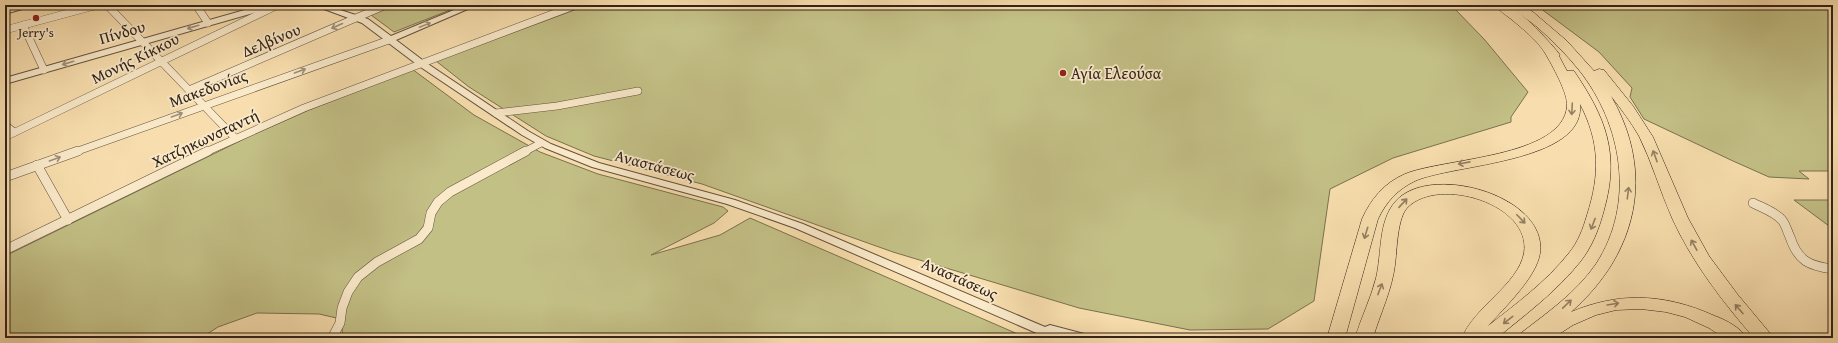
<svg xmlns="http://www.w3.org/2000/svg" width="1838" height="343" font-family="'Gentium Book Plus',serif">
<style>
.green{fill:#c3c086;stroke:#7a7150}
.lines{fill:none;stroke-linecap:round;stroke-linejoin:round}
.minor-far1-casing{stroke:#63513f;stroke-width:8}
.minor-casing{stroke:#63513f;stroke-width:10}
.tertiary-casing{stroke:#63513f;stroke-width:2}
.motorway-casing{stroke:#31221a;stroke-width:1}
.minor-far1{stroke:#faeaca;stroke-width:7}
.minor{stroke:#faeaca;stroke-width:9}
.tertiary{fill:#faeaca;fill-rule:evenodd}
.motorway{fill:#f8deae;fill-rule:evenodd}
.oneway{stroke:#a0907b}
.oneway2{stroke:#948064}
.poi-dot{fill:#8f2418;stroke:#faeaca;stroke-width:1.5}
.labels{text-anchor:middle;stroke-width:3.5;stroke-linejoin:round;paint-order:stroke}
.far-poi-label{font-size:13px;fill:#31221a;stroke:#faeaca}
.street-label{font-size:16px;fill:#31221a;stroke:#faeaca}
.poi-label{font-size:16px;fill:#31221a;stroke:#faeaca;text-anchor:start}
</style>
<rect width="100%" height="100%" fill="#f8deae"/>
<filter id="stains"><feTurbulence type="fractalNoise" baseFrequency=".005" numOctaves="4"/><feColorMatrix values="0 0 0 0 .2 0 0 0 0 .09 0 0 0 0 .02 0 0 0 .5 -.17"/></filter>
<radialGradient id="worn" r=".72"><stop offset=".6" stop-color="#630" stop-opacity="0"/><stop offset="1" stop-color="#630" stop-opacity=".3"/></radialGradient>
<!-- green -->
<g class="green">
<path d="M395,5H463L394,32L371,15Z"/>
<path d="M588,5H1451L1484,39L1528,92L1511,117V122L1393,158L1330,189L1314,301L1268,329L1190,330L1079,308L893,252L702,184L594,156L546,136L469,87L436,61Z"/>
<path d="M1536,5H1833V171H1799L1809,179L1769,177L1733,161L1644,119L1630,97L1632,88L1599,52Z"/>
<path d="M412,69L474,115L540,152L598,174L723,207L728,211L714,223L651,255L720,235L750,218L1027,338H343L341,319L319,314L257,313L218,327L201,338H5V256L248,137L309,110Z"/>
<path d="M1794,200H1833V229Z"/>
</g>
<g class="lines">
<defs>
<g id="minor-far1">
<path d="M107,5L235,138"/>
<path d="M196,5L208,23"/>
<path d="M23,25L44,70"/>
<path d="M5,30L98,5"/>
<path d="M189,90L386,5"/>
<path d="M496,113L557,106L638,91"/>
<path d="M5,125L14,132"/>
<path d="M5,137L278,5"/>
<path d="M75,152L389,40"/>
<path d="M206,152L304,108L571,7"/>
<path d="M524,152L541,143"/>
</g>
<g id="minor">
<path d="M37,165L68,220"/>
<path d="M5,177L78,151"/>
<path d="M1753,203C1763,208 1775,212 1782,220C1786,225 1787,231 1790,237C1798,261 1809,266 1833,269"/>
<path d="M5,250L208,151"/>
<path d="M332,338L340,323L342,308L348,292L358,277L377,262L419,239L428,228L431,213L438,202L450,192L526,151"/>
</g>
<g id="tertiary">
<path d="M23,5H36L5,14V10Z"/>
<path d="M262,5H275L274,7L5,84V78Z"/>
<path d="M313,5H325L368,19L391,36L466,5H477L396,40L425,62L528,131L551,144L599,163L735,200L803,224L1045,327L1050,325L1088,335L1090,338H1048L795,228L727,204L592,167L545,148L522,135L419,66L362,23Z"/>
</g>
<g id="motorway">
<path d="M1495,5C1499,5 1505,4 1508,5C1518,8 1554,46 1560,55L1559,56L1567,71H1574C1606,118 1620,154 1604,210C1599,229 1592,247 1580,262C1556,292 1526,314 1497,338H1462C1474,307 1518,285 1524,253C1532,204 1439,176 1408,207C1397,217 1397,251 1395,265C1392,290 1380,314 1373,338H1355C1361,318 1371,298 1376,278C1382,253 1378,222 1395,202C1428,162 1548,195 1540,253C1537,277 1503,309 1488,326C1516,304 1546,282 1569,253C1578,242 1583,229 1587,215C1600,175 1600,142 1580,104C1586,163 1452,164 1415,181C1398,189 1386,202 1378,219L1345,338H1327L1362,219C1371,199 1384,183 1405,174C1443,158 1563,158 1567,106C1568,93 1552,65 1545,53C1537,40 1523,29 1511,19C1506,15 1499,11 1495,5Z"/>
<path d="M1511,5H1524L1533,12L1567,41L1594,71L1599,69L1604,70L1633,106L1653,137L1688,218L1709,256L1738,295L1774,338H1754C1722,301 1692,262 1672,218C1660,191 1652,162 1639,136C1631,122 1621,109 1611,96C1656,174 1637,254 1571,312C1621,291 1666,294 1715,316C1726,320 1741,328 1747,338H1724L1709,328L1685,317L1666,312L1641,309L1616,310L1596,315L1573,325L1553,338H1518L1521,333C1547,313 1577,292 1596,264C1636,203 1622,124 1579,70C1566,54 1552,40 1536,26C1529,20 1517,13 1511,5Z"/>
</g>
</defs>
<!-- minor-far1 casing -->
<use href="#minor-far1" class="minor-far1-casing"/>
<!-- minor casing -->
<use href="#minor" class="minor-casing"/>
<!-- tertiary casing -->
<use href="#tertiary" class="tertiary-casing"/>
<!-- motorway casing -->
<use href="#motorway" class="motorway-casing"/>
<!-- minor-far1 -->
<use href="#minor-far1" class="minor-far1"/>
<!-- minor -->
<use href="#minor" class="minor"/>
<!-- tertiary -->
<use href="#tertiary" class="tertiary"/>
<!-- motorway -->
<use href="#motorway" class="motorway"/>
</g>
<!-- one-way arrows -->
<defs><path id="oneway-shaft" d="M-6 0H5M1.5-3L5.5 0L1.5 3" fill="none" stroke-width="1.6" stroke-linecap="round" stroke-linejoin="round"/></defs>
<g class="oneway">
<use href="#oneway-shaft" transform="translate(425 25) rotate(-22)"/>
<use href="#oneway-shaft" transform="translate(337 26) rotate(156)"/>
<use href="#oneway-shaft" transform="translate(193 27) rotate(164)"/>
<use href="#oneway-shaft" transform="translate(68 63) rotate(164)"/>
<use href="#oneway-shaft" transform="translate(300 71) rotate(-20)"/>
<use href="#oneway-shaft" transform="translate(177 115) rotate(-20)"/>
<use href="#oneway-shaft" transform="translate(55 159) rotate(-20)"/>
</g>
<g class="oneway2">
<use href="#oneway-shaft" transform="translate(1572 109) rotate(93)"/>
<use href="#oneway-shaft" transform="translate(1655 156) rotate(-110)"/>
<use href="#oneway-shaft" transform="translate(1464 163) rotate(169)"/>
<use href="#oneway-shaft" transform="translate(1628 193) rotate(-83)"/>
<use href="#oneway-shaft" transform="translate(1403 203) rotate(-47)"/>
<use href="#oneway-shaft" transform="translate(1521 219) rotate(46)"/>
<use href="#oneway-shaft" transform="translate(1593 224) rotate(111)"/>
<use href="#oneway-shaft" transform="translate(1366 233) rotate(107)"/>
<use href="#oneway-shaft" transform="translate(1694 245) rotate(-119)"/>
<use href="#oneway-shaft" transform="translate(1380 289) rotate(-69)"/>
<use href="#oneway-shaft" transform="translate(1567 304) rotate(-44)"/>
<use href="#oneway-shaft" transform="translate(1613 304) rotate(-9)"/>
<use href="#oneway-shaft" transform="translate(1739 309) rotate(-131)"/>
<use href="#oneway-shaft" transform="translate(1508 320) rotate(142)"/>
</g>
<!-- markers -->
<g class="poi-dot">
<circle cx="36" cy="18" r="4"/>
<circle cx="1063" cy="73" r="4"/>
</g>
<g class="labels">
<!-- far-poi labels -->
<g class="far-poi-label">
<text x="36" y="37">Jerry's</text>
</g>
<!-- street labels -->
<g class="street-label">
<text transform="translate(122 32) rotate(-16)" y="6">Πίνδου</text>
<text transform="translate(271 40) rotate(-23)" y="6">Δελβίνου</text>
<text transform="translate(135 58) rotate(-26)" y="6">Μονής Κίκκου</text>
<text transform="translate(208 88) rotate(-20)" y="6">Μακεδονίας</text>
<text transform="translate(205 138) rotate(-25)" y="6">Χατζηκωνσταντή</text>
<text transform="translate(655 165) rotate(15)" y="6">Αναστάσεως</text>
<text transform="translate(960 278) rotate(24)" y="6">Αναστάσεως</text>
</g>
<!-- poi labels -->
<g class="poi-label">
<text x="1071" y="79">Αγία Ελεούσα</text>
</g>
</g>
<!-- margin -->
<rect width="1838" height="343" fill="none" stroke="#f8deae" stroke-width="20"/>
<rect x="6" y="6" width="1826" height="331" fill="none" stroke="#31221a" stroke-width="2"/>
<rect x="10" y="10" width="1818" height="323" fill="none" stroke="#31221a"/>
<rect width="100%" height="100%" filter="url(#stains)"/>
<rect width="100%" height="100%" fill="url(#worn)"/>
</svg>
